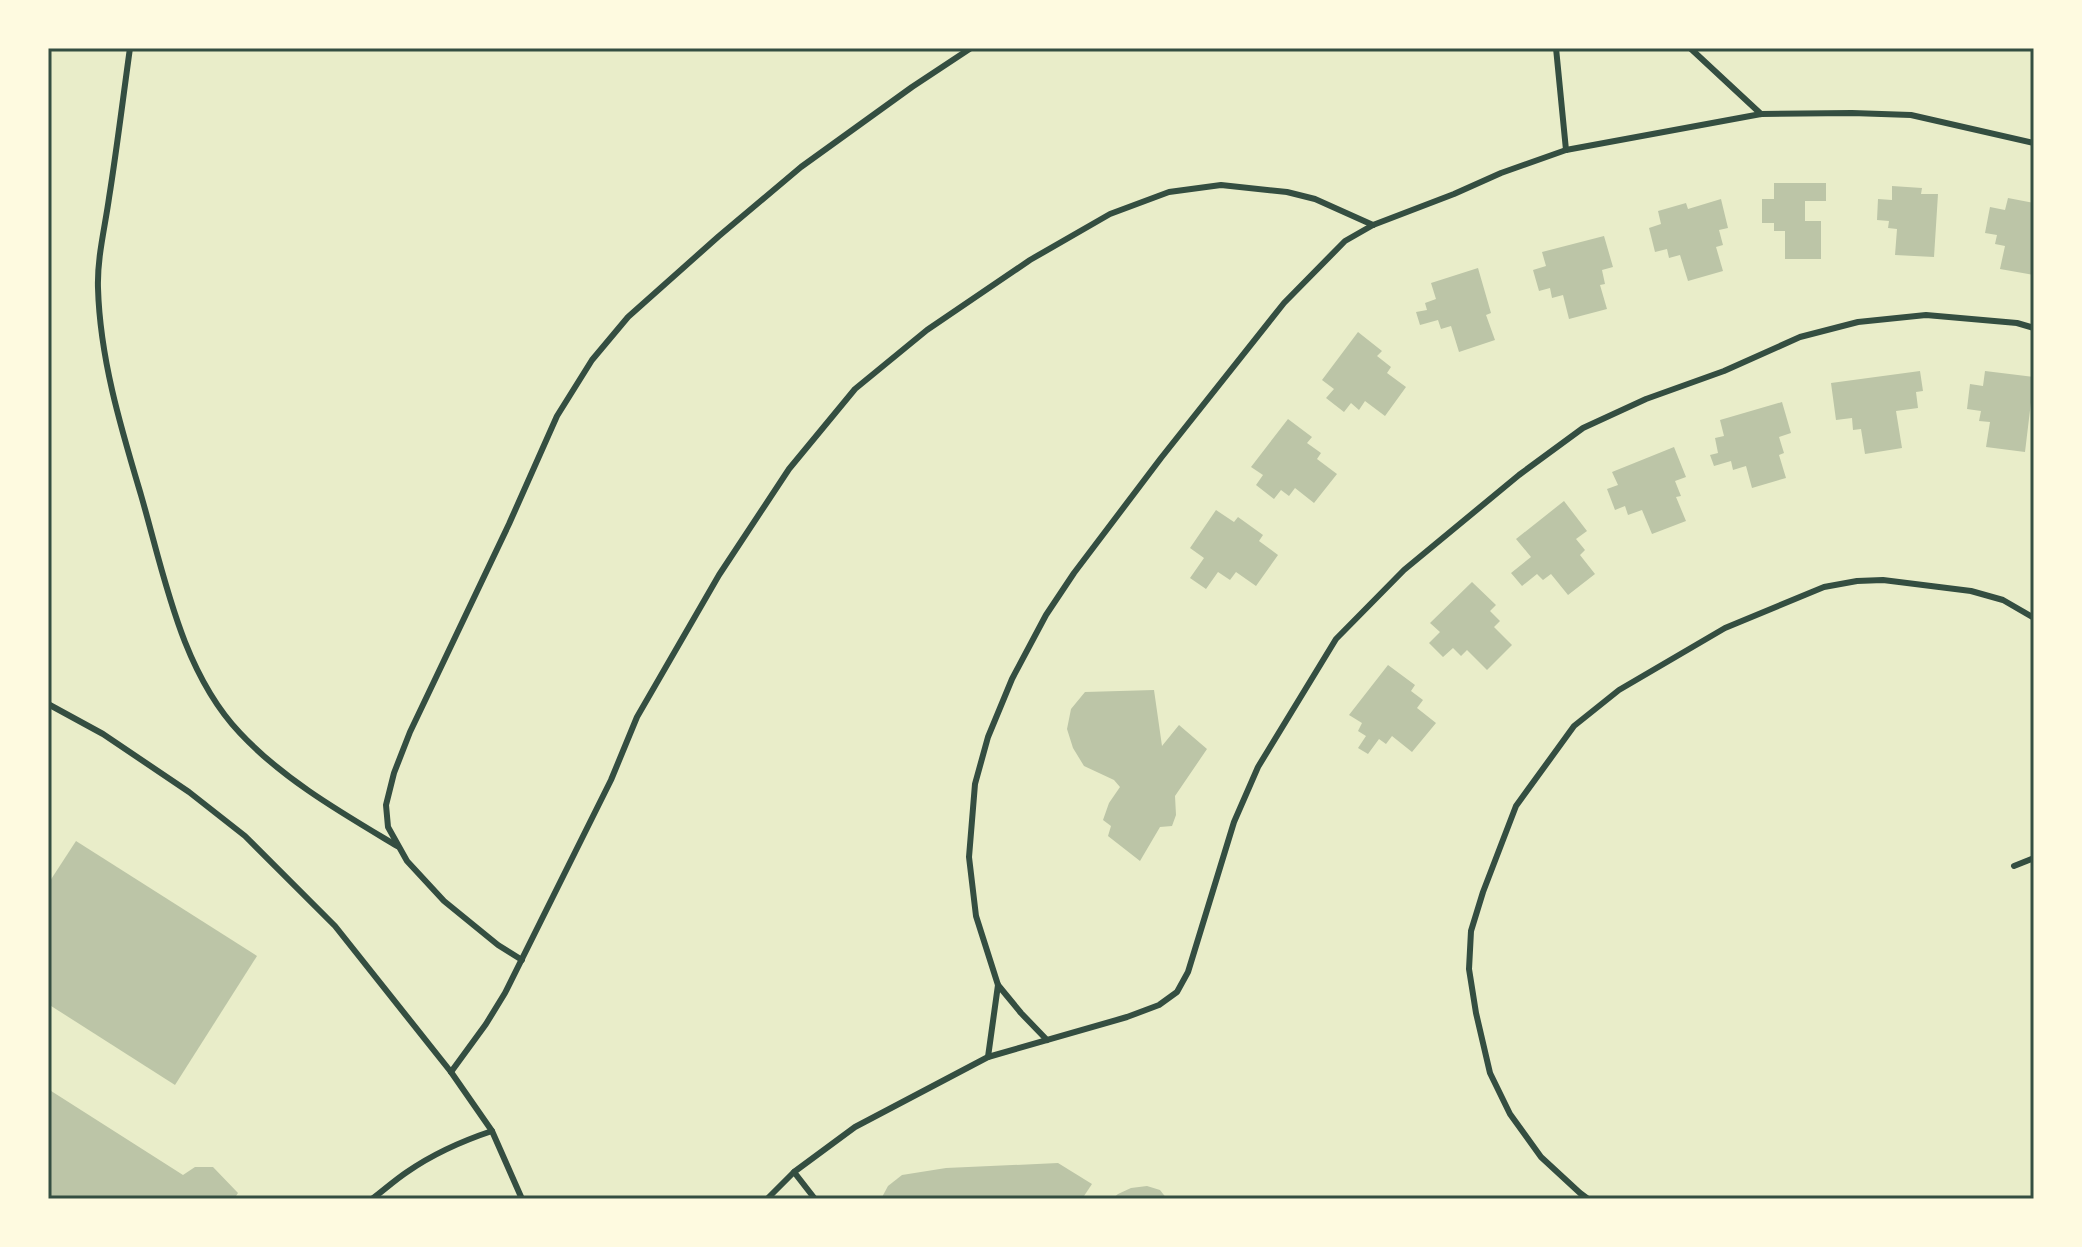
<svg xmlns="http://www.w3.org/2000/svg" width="2082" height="1247" font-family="Ubuntu,sans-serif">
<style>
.building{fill:#bcc5a7}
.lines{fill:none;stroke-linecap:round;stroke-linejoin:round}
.service{stroke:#344e41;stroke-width:6}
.neatline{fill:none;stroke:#344e41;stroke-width:3}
</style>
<rect width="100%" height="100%" fill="#e9edc9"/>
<!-- building -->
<g class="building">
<path d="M1774,183H1826V201H1805V221H1821V259H1785V231H1774V223H1762V199H1774Z"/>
<path d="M1892,186L1922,188L1921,194H1938L1934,257L1895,255L1897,229L1888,228L1889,221L1877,220L1878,199L1892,200Z"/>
<path d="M2008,198L2034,203V275L2000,269L2005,246L1995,244L1997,235L1985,233L1990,207L2005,210Z"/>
<path d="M1721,199L1728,228L1719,230L1723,245L1716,247L1723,271L1688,281L1680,255L1669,258L1667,249L1655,252L1649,228L1661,224L1658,211L1686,203L1688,209Z"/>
<path d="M1604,236L1613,267L1602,270L1605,284L1600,285L1607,309L1569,319L1563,295L1552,298L1550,288L1539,291L1533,270L1546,266L1542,252Z"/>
<path d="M1478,268L1491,313L1486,315L1495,340L1459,352L1451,326L1441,329L1438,320L1420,325L1416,312L1427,310L1425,303L1436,299L1431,283Z"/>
<path d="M1358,332L1382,351L1377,356L1391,367L1387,373L1406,387L1385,416L1365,401L1359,410L1351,403L1344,412L1326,398L1334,389L1322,380Z"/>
<path d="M1920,371L1923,391L1916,392L1918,408L1896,411L1902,448L1865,454L1861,429L1853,430L1852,418L1836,420L1831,383Z"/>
<path d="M1985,371L2034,377L2025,452L1986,447L1990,422L1979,421L1981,411L1967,409L1970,384L1983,386Z"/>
<path d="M1782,402L1791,433L1779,437L1784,453L1779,455L1786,478L1752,488L1746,466L1733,470L1731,461L1714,466L1710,455L1718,453L1715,438L1724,436L1720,420Z"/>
<path d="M1288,419L1312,437L1307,443L1321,453L1317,459L1337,474L1314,503L1295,488L1289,496L1281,490L1274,499L1256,485L1263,475L1251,467Z"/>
<path d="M1674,447L1686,477L1675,481L1681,496L1676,497L1686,521L1652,534L1642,510L1628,515L1625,506L1615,510L1607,489L1618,485L1612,472Z"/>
<path d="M1564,501L1587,531L1576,539L1585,550L1580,555L1595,574L1568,595L1551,574L1543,580L1537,574L1522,586L1511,573L1531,557L1516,539Z"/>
<path d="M1216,510L1234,522L1238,517L1263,535L1259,541L1278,555L1256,586L1236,572L1230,580L1218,572L1206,589L1190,578L1204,558L1190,548Z"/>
<path d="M1472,582L1496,605L1490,611L1500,621L1494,627L1512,645L1487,670L1467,650L1461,656L1453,648L1443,657L1429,643L1440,632L1430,623Z"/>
<path d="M1388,665L1415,685L1411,691L1423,700L1417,708L1436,723L1412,752L1392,736L1386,744L1379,739L1368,754L1358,748L1366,736L1358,731L1362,723L1349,715Z"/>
<path d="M1154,690L1162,746L1179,725L1207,749L1175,796L1176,815L1172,826L1160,827L1140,861L1108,836L1111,826L1103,820L1109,803L1120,787L1114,780L1084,766L1073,748L1067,729L1071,709L1085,692Z"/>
<path d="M76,841L257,956L175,1085L48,1004V884Z"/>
<path d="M48,1089L183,1175L195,1167H213L238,1193L234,1199H48Z"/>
<path d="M1058,1163L1092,1184L1082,1199H881L888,1186L902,1175L946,1168Z"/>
<path d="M1147,1186L1160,1190L1167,1199H1112L1118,1194L1131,1188Z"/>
</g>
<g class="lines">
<!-- service -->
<g class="service">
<path d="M130,48C123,98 117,148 109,198C105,227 97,258 98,288C100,359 121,428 141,495C164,574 181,671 240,733C284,780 342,813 397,846"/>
<path d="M1556,48L1566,150"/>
<path d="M1690,48L1761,114"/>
<path d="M48,704L103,734L189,792L245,836L335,926L451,1072L492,1131L522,1199"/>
<path d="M2014,866L2034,858"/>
<path d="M522,960L498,945L444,901L407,861L388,827L386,805L394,773L410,732L509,524L557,416L592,360L628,317L719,236L801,167L912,87L971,48"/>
<path d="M1047,1040L1021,1013L998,985L976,916L969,857L975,784L988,737L1012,679L1046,615L1074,573L1161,458L1284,303L1345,241L1373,225L1454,194L1501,173L1566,150L1761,114L1852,113L1911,115L2034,143"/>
<path d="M988,1057L998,985"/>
<path d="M451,1072L486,1024L505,993L611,780L637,717L719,575L789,469L855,389L927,330L1030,260L1110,214L1169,192L1221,185L1287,192L1315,199L1373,225"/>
<path d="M794,1172L815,1199"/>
<path d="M372,1199C384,1190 395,1180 407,1172C433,1154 462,1141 492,1131"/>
<path d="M767,1199L794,1172L855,1127L988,1057L1127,1017L1159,1005L1177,992L1188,972L1234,822L1258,767L1336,639L1404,570L1519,475L1583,428L1646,399L1724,371L1800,337L1858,322L1926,315L2017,323L2034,328"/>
<path d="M1588,1199L1580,1193L1541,1157L1510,1114L1490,1073L1476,1013L1469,969L1471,931L1483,892L1516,806L1574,726L1619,690L1725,628L1824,587L1857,581L1883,580L1971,591L2003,600L2034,618"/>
<path d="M2033,1199H2034"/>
</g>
</g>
<!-- border -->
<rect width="2082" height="1247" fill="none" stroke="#fefae0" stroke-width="100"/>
<rect x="50" y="50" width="1982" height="1147" class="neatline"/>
</svg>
